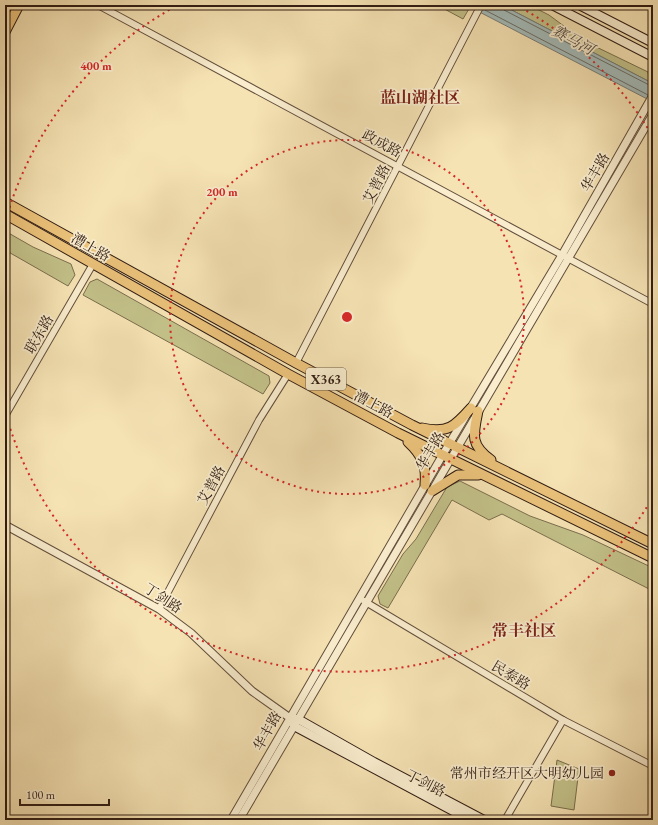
<svg xmlns="http://www.w3.org/2000/svg" width="658" height="825" font-family="'EB Garamond','Noto Serif SC',serif">
<style>
.green{fill:#c3c189;stroke:#7a6e4e}
.water{fill:#a3bbb9;stroke:#757b77}
.lines{fill:none;stroke-linecap:round;stroke-linejoin:round}
.shore{stroke:#6a6c66;stroke-width:1}
.minor-casing{stroke:#624e3b;stroke-width:8}
.tertiary-casing{stroke:#624e3b;stroke-width:9}
.secondary-casing{stroke:#301c13;stroke-width:10}
.primary-casing{stroke:#301c13;stroke-width:11}
.minor{stroke:#f9edce;stroke-width:6}
.tertiary{stroke:#f9edce;stroke-width:7}
.secondary{stroke:#f9edce;stroke-width:8}
.primary{stroke:#ebc27a;stroke-width:9}
.ring{fill:none;stroke:#d62828;stroke-width:2;stroke-dasharray:2 4}
.poi-dot{fill:#8f2418;stroke:#f9edce;stroke-width:1.5}
.labels{text-anchor:middle;stroke-width:3.5;stroke-linejoin:round;paint-order:stroke}
.shield{fill:#f9edce;stroke:#6c5b4b;stroke-width:1}
.shield-label{font-size:13px;font-weight:bold;fill:#301c13}
.street-label{font-size:14px;fill:#301c13;stroke:#f9edce}
.poi-label{font-size:14px;fill:#301c13;stroke:#f9edce;text-anchor:end}
.water-label{font-size:15px;font-style:italic;fill:#524c45;stroke:#f9edce}
.quarter-label{font-size:16px;font-weight:bold;fill:#7a1f14;stroke:#f9edce}
.centre{fill:#d62828;stroke:#f9edce;stroke-width:2}
.ring-label{font-size:12px;text-anchor:middle;font-weight:bold;fill:#d62828;stroke:#f9edce;stroke-width:3.5;stroke-linejoin:round;paint-order:stroke}
</style>
<rect width="100%" height="100%" fill="#f6e3b4"/>
<filter id="stains"><feTurbulence type="fractalNoise" baseFrequency=".005" numOctaves="4"/><feColorMatrix values="0 0 0 0 .2 0 0 0 0 .09 0 0 0 0 .02 0 0 0 .5 -.17"/></filter>
<radialGradient id="worn" r=".72"><stop offset=".6" stop-color="#630" stop-opacity="0"/><stop offset="1" stop-color="#630" stop-opacity=".3"/></radialGradient>
<!-- green -->
<g class="green">
<path d="M437,5H466L470,7L463,19Z"/>
<path d="M502,5H529L549,15L584,41L648,72L650,82Z"/>
<path d="M5,231L33,247L71,264L75,275L68,286L5,250Z"/>
<path d="M97,279L269,376L270,383L263,394L83,295L90,282Z"/>
<path d="M460,481L530,516L583,535L653,568V591L502,514L489,520L452,500L388,608L380,604L378,596L403,554L416,539L447,487Z"/>
<path d="M557,760L579,769L574,810L551,806Z"/>
</g>
<!-- water -->
<path class="water" d="M466,5H502L650,82L653,84V102Z"/>
<g class="lines">
<!-- shore -->
<g class="shore">
<path d="M501,5L504,10L653,87"/>
<path d="M483,9L648,95"/>
</g>
<defs>
<g id="minor">
<path d="M98,5L653,304"/>
<path d="M296,363L481,5"/>
<path d="M5,416L93,264"/>
<path d="M364,601L563,720L653,766"/>
<path d="M159,609L259,420L288,374"/>
<path d="M505,820L563,720"/>
</g>
<g id="tertiary">
<path d="M5,525L159,609L191,633L252,691L290,718"/>
<path d="M231,820L449,444L562,255L653,95"/>
<path d="M239,820L653,114"/>
</g>
<g id="secondary">
<path d="M552,5L653,57"/>
<path d="M579,5L653,43"/>
<path d="M290,718L298,719L374,762L484,820"/>
<path d="M290,718L294,726L470,820"/>
</g>
<g id="primary">
<path d="M5,32L19,5"/>
<path d="M5,202L296,363L412,425L653,544"/>
<path d="M5,214L288,374L398,433L653,558"/>
<path d="M478,411C473,435 470,445 491,460"/>
<path d="M422,428C448,434 455,426 471,408"/>
<path d="M408,442C422,455 427,466 425,485"/>
<path d="M432,491L458,475H478"/>
</g>
</defs>
<!-- minor casing -->
<use href="#minor" class="minor-casing"/>
<!-- tertiary casing -->
<use href="#tertiary" class="tertiary-casing"/>
<!-- secondary casing -->
<use href="#secondary" class="secondary-casing"/>
<!-- primary casing -->
<use href="#primary" class="primary-casing"/>
<!-- minor -->
<use href="#minor" class="minor"/>
<!-- tertiary -->
<use href="#tertiary" class="tertiary"/>
<!-- secondary -->
<use href="#secondary" class="secondary"/>
<!-- primary -->
<use href="#primary" class="primary"/>
</g>
<!-- distance rings -->
<g class="ring">
<circle cx="347" cy="317" r="177"/>
<path d="M653 497A355 355 0 0 1 6 415M6 219A355 355 0 0 1 178 5M516 5A355 355 0 0 1 653 137"/>
</g>
<!-- markers -->
<circle class="poi-dot" cx="612" cy="773" r="4"/>
<g class="labels">
<!-- shield labels -->
<rect class="shield" x="306" y="368" width="40" height="22" rx="3"/>
<g class="shield-label">
<text x="326" y="384">X363</text>
</g>
<!-- street labels -->
<g class="street-label">
<text transform="translate(382 143) rotate(28)" y="5">政成路</text>
<text transform="translate(595 172) rotate(-60)" y="5">华丰路</text>
<text transform="translate(376 184) rotate(-63)" y="5">艾普路</text>
<text transform="translate(91 247) rotate(30)" y="5">漕上路</text>
<text transform="translate(39 334) rotate(-60)" y="5">联东路</text>
<text transform="translate(374 404) rotate(28)" y="5">漕上路</text>
<text transform="translate(430 451) rotate(-60)" y="5">华丰路</text>
<text transform="translate(211 485) rotate(-62)" y="5">艾普路</text>
<text transform="translate(163 598) rotate(33)" y="5">丁剑路</text>
<text transform="translate(511 675) rotate(31)" y="5">民泰路</text>
<text transform="translate(267 731) rotate(-61)" y="5">华丰路</text>
<text transform="translate(426 783) rotate(27)" y="5">丁剑路</text>
</g>
<!-- poi labels -->
<g class="poi-label">
<text x="604" y="778">常州市经开区大明幼儿园</text>
</g>
<!-- water labels -->
<g class="water-label">
<text transform="translate(573 40) rotate(28)" y="5">赛马河</text>
</g>
<!-- quarter labels -->
<g class="quarter-label">
<text x="420" y="103">蓝山湖社区</text>
<text x="524" y="636">常丰社区</text>
</g>
</g>
<circle cx="347" cy="317" r="6" class="centre"/>
<g class="ring-label">
<text x="96" y="70">400 m</text>
<text x="222" y="196">200 m</text>
</g>
<!-- margin -->
<rect width="658" height="825" fill="none" stroke="#f6e3b4" stroke-width="20"/>
<rect x="6" y="6" width="646" height="813" fill="none" stroke="#301c13" stroke-width="2"/>
<rect x="10" y="10" width="638" height="805" fill="none" stroke="#301c13"/>
<!-- scale -->
<path d="M20 799v6h89v-6" fill="none" stroke="#301c13" stroke-width="2"/>
<text x="26" y="799" font-size="12" fill="#301c13" stroke="#f9edce" stroke-width="3" paint-order="stroke">100 m</text>
<rect width="100%" height="100%" filter="url(#stains)"/>
<rect width="100%" height="100%" fill="url(#worn)"/>
</svg>
